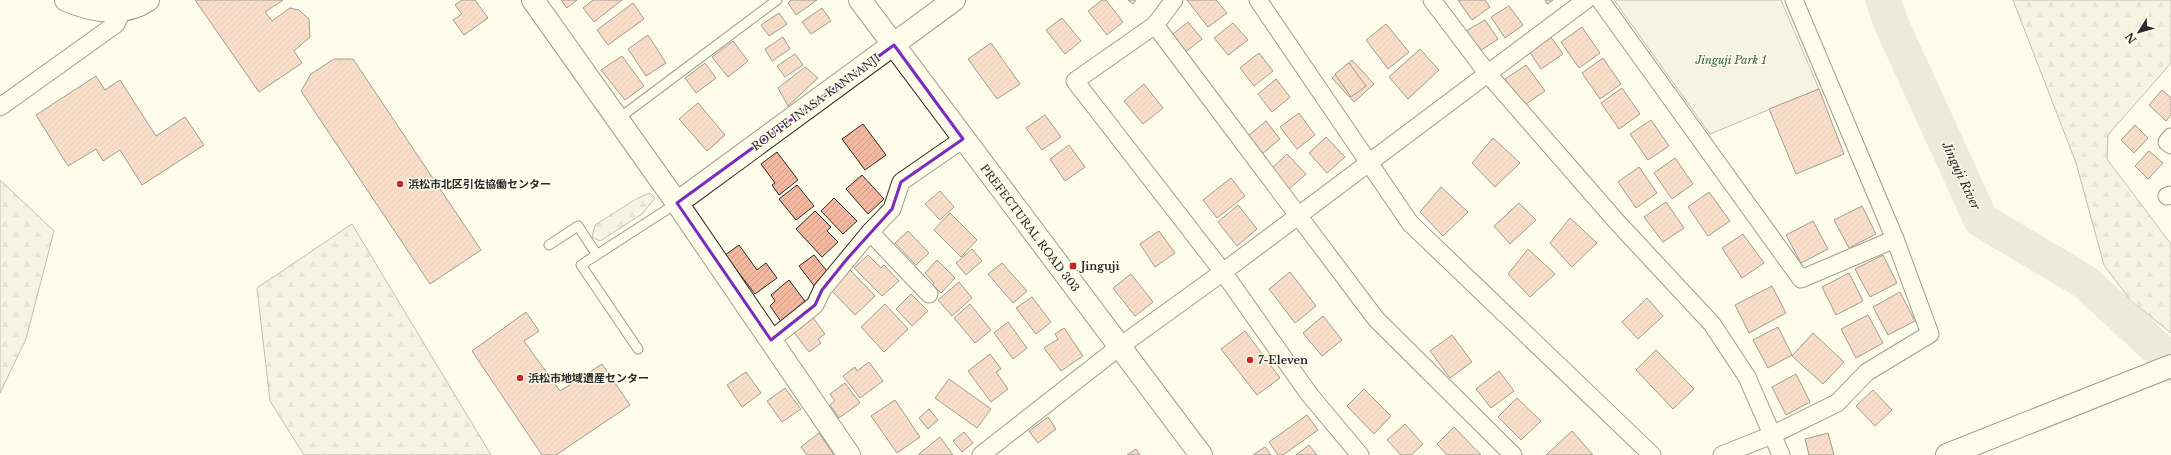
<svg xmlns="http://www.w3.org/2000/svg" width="2171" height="455" font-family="'Libre Baskerville','Noto Sans JP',serif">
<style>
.forest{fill:url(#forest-firs);stroke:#74746e}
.green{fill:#ecebdb;stroke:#74746e}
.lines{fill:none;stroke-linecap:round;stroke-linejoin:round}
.river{stroke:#d8d7c9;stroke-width:35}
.building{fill:url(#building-hatch);stroke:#2b2b2b}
.lane-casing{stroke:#2b2b2b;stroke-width:11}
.street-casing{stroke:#2b2b2b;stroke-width:19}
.secondary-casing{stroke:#2b2b2b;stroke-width:24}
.lane{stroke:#fdfbea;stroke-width:9}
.street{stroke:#fdfbea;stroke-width:17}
.secondary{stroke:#fdfbea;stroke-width:22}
.marked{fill:none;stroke:#7b2cbf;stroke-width:3;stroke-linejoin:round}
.poi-dot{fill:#c62828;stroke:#fdfbea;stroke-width:1.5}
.labels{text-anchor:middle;stroke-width:3;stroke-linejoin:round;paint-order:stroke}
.park-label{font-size:11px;font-style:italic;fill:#34623c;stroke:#fdfbea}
.street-label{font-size:11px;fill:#2b2b2b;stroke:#fdfbea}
.poi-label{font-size:11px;font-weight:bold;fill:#2b2b2b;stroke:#fdfbea;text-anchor:start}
.water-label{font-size:12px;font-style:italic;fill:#2b2b2b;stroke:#fdfbea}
</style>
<defs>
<pattern id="forest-firs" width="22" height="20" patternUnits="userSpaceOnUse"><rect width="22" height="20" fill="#ecebdb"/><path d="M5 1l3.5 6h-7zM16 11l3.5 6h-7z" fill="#cbcabc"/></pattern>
<pattern id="building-hatch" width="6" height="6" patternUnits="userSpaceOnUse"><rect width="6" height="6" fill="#f2b8a0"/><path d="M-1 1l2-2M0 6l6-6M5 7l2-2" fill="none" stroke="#d09e8a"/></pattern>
</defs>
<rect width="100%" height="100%" fill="#fdfbea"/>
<!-- forest -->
<g class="forest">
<path d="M2013,0H2171V63L2108,135L2107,159L2171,244V333L2131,301L2104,265L2076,163Z"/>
<path d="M0,180L54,231L26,339L0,393Z"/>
<path d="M650,193L655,198L642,214L600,241L592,237L595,225L636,199Z"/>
<path d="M352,224L491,455H304L270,401L257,288Z"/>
</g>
<!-- green -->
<path class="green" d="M1614,0H1781L1819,89L1710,134Z"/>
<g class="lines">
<!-- river -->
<path class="river" d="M1883,0L1891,23L1981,220L2085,282L2160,351L2171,366"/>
</g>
<!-- building -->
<g class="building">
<path d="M195,0H283L265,12L272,21L290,8L299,10L309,19L310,37L294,51L302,63L259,92Z"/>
<path d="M462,0H475L488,18L464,35L453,20L462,14L455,5Z"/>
<path d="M561,0H577L567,8Z"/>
<path d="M593,0H622L594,22L583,8Z"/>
<path d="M791,0H817L796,15L788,3Z"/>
<path d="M1102,0H1106L1123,22L1107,35L1088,11Z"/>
<path d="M1128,0H1136L1133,4Z"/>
<path d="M1187,0H1216L1227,13L1208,27Z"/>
<path d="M1458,0H1485L1490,7L1472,20Z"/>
<path d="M1545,0H1553L1547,4Z"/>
<path d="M633,3L644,19L608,45L597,30Z"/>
<path d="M1509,6L1523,25L1505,38L1491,17Z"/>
<path d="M822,8L831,21L811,34L802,22Z"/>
<path d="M779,13L787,24L769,36L761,25Z"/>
<path d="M1062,18L1081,41L1065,54L1046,30Z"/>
<path d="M1485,20L1498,39L1480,51L1466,31Z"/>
<path d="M1188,22L1202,39L1183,54L1169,37Z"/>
<path d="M1233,23L1248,40L1228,55L1214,38Z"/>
<path d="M1386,24L1409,52L1388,69L1366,40Z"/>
<path d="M1582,27L1600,53L1579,68L1561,42Z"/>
<path d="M648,35L666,63L646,76L628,49Z"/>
<path d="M1550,36L1563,54L1541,69L1529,51Z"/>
<path d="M783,37L790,49L772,61L765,49Z"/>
<path d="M733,41L748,61L728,77L712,57Z"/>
<path d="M991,43L1020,84L997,99L968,59Z"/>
<path d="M1420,49L1439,70L1408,99L1389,77Z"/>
<path d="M1259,53L1273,71L1254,86L1240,68Z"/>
<path d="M795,54L803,65L785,77L777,66Z"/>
<path d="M622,56L644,86L625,100L601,70Z"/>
<path d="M1603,58L1621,84L1600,99L1582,73Z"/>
<path d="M334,59H353L481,250L430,284L301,91L311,74Z"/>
<path d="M1352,60L1374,84L1354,102L1332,78Z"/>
<path d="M705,63L716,78L696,93L685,78Z"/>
<path d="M1349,63L1366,86L1351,97L1335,74Z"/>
<path d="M1526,65L1545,91L1523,106L1505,79Z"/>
<path d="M805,67L818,78L788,106L778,88Z"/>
<path d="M96,76L105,90L120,80L156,136L185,117L204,145L142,185L120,150L103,161L96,149L68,166L36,115Z"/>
<path d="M1276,79L1290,97L1272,112L1258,94Z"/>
<path d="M1144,84L1163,108L1143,124L1124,101Z"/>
<path d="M1622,88L1640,114L1619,129L1601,103Z"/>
<path d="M1819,89L1844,154L1796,174L1769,109Z"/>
<path d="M2162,90L2171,98V115L2166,121L2149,105Z"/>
<path d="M698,103L725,135L707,151L679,119Z"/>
<path d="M1299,113L1315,135L1297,149L1280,127Z"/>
<path d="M1045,115L1061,137L1042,150L1026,128Z"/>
<path d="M1651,120L1669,146L1648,160L1630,134Z"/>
<path d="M1266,121L1280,139L1262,154L1248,136Z"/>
<path d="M863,124L886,155L865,170L842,139Z"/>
<path d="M2135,125L2148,138L2134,153L2121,140Z"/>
<path d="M1326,137L1345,157L1327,173L1309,153Z"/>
<path d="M1493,138L1520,163L1495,187L1472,163Z"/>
<path d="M1069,145L1085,167L1065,181L1050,159Z"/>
<path d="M2149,151L2163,163L2148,179L2135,166Z"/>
<path d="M777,152L798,180L779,195L772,185L775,183L761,164Z"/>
<path d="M1287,154L1306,174L1288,190L1270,170Z"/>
<path d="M1675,158L1693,184L1672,199L1654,173Z"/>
<path d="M1639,167L1657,193L1636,208L1618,182Z"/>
<path d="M862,175L884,199L868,214L846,189Z"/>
<path d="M1231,178L1245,196L1217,218L1203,200Z"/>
<path d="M797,185L814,206L796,220L779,199Z"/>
<path d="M1441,187L1468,212L1443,236L1420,212Z"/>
<path d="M940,191L954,207L940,220L925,204Z"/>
<path d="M1709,192L1730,221L1708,236L1688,207Z"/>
<path d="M834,198L857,221L843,234L821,211Z"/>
<path d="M1666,202L1684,228L1663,242L1644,217Z"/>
<path d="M1519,203L1536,220L1510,244L1494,226Z"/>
<path d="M1238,205L1257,229L1237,246L1218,222Z"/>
<path d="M1862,206L1876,234L1849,248L1834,220Z"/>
<path d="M815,211L831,227L827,231L838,242L822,257L796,229Z"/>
<path d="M950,213L977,240L961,257L934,230Z"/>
<path d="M1570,218L1597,243L1572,267L1550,243Z"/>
<path d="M1813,221L1828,249L1801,263L1786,235Z"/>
<path d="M908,231L929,253L916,265L895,243Z"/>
<path d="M1159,231L1175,253L1155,267L1140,244Z"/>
<path d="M1743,234L1764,263L1742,278L1722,248Z"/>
<path d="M739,245L757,270L766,263L777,278L755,294L725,255Z"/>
<path d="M972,249L982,261L966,275L956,263Z"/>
<path d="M1528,249L1555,274L1530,297L1508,274Z"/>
<path d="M814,255L830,275L815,287L799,266Z"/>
<path d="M868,255L881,268L884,265L899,281L882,296L854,268Z"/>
<path d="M1883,255L1897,283L1870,297L1855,269Z"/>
<path d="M937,260L955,278L941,293L932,285L934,283L925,273Z"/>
<path d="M1002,263L1027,291L1013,303L988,274Z"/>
<path d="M850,270L875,296L855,315L830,289Z"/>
<path d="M1290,272L1316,306L1295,323L1269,289Z"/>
<path d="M1849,273L1863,301L1836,315L1822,287Z"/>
<path d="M1131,274L1153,302L1135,316L1113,288Z"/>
<path d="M789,280L807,304L782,323L770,306L775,301L771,295Z"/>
<path d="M959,282L972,298L952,316L938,300Z"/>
<path d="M1772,286L1786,313L1749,333L1735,305Z"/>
<path d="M1900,292L1915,321L1888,335L1873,307Z"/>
<path d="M911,294L928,311L912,326L896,309Z"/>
<path d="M1032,297L1051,322L1036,334L1016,308Z"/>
<path d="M1647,298L1663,316L1638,339L1622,322Z"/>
<path d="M885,304L908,329L884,352L861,327Z"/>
<path d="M970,304L991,330L975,343L954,318Z"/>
<path d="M526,312L539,331L524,341L560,391L602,364L630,405L556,455H542L472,351Z"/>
<path d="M811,315L825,334L818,339L821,343L809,352L792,330Z"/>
<path d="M1868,315L1883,343L1856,358L1841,329Z"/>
<path d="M1323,316L1342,340L1322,356L1303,333Z"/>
<path d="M1008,322L1027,348L1013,359L994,333Z"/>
<path d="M1778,327L1792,355L1768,368L1753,340Z"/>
<path d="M1064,328L1083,356L1061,371L1044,348L1058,339L1055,334Z"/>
<path d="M1245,331L1280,378L1257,395L1221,349Z"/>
<path d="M1813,333L1844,362L1823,384L1792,356Z"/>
<path d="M1452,335L1472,362L1450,378L1430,351Z"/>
<path d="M1656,350L1694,389L1673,409L1636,370Z"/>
<path d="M990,354L1001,369L996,372L1008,389L991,402L968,371Z"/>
<path d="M869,362L883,381L860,398L843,376L855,367L857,371Z"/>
<path d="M1499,371L1514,391L1491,408L1476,389Z"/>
<path d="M746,372L761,393L742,407L727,385Z"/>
<path d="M1796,374L1810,402L1786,415L1772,387Z"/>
<path d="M949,379L991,409L977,428L935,398Z"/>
<path d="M845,383L860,403L839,418L830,405L835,401L830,394Z"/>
<path d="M785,388L801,409L782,422L767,401Z"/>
<path d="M1364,389L1391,416L1374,434L1347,406Z"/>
<path d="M1873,390L1892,410L1875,426L1856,406Z"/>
<path d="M1517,398L1541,421L1521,440L1498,417Z"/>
<path d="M895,400L920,437L897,453L871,416Z"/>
<path d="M929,409L938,420L928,429L919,418Z"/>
<path d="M1307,415L1318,430L1283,455H1278L1269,442Z"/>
<path d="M1048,417L1056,429L1038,443L1029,431Z"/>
<path d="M1405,424L1423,444L1411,455H1401L1387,440Z"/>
<path d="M1454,427L1481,455H1447L1437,444Z"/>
<path d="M1572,431L1593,455H1546Z"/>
<path d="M964,432L973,443L962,452L953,441Z"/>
<path d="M819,433L834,455H807L801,447Z"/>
<path d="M1828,433L1834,455H1809L1805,439Z"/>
<path d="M940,437L953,455H919V454Z"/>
<path d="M1309,445L1317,455H1296Z"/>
<path d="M1265,447L1271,455H1253Z"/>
<path d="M1136,449L1140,455H1127Z"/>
</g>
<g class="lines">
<defs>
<g id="lane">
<path d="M618,119L777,0"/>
<path d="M549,245L578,226L597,255"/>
<path d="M638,349L581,265L677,203"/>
</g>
<g id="street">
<path d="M1174,0L1155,25L1075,81L1223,272L1309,394L1360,455"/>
<path d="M1258,0L1410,223L1652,455"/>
<path d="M1432,0L1488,74L1617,222L1712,324L1747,377L1781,455"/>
<path d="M1600,0L1801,279L1895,239"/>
<path d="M1155,25L1376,319L1513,455"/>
<path d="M0,107L116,24L123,9"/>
<path d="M2171,137L2167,142L2171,145"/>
<path d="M2167,196L2171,195"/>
<path d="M929,294L870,232L892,209L901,182L963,139"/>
<path d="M771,340L815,305L822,290L870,232"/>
<path d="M981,455L1119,347L1223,272L1586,0"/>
<path d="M1722,455L1772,435L1837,403L1867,372L1930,334L1895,239L1794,0"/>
</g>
<g id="secondary">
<path d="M66,0C92,11 123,17 148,0"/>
<path d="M533,0L677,203L849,455"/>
<path d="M860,0L1201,455"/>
<path d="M677,203L954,0"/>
<path d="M1947,455L2171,366"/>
</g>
</defs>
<!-- lane casing -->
<use href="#lane" class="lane-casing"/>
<!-- street casing -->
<use href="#street" class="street-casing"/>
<!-- secondary casing -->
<use href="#secondary" class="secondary-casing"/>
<!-- lane -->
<use href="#lane" class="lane"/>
<!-- street -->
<use href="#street" class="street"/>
<!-- secondary -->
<use href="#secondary" class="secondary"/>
</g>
<!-- marked area -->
<path d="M0 0H2171V455H0ZM894,45L963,139L901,182L892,209L847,259L822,290L815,305L771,340L677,203Z" fill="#fdfbea" fill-opacity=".55" fill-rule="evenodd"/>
<path class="marked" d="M894,45L963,139L901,182L892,209L847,259L822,290L815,305L771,340L677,203Z"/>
<!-- markers -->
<g class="poi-dot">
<circle cx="400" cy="184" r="4"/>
<rect x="1069" y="262" width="8" height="8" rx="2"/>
<circle cx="1250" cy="360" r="4"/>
<circle cx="520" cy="378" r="4"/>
</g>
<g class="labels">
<!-- park labels -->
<g class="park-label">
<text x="1731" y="64">Jinguji Park 1</text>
</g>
<!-- street labels -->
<g class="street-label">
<text transform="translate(816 102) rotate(-36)" y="4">ROUTE INASA-KANNANJI</text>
<text transform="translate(1030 228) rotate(53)" y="4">PREFECTURAL ROAD 303</text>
</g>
<!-- poi labels -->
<g class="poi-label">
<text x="408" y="188">浜松市北区引佐協働センター</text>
<text x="1081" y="270">Jinguji</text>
<text x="1258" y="364">7-Eleven</text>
<text x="528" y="382">浜松市地域遺産センター</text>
</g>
<!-- water labels -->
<g class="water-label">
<text transform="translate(1961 176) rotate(65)" y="4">Jinguji River</text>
</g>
</g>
<!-- north arrow -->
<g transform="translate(2139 32) rotate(233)" stroke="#fdfbea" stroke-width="3" paint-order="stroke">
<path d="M0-3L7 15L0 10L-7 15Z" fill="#2b2b2b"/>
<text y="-6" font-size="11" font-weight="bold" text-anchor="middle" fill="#2b2b2b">N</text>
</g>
</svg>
